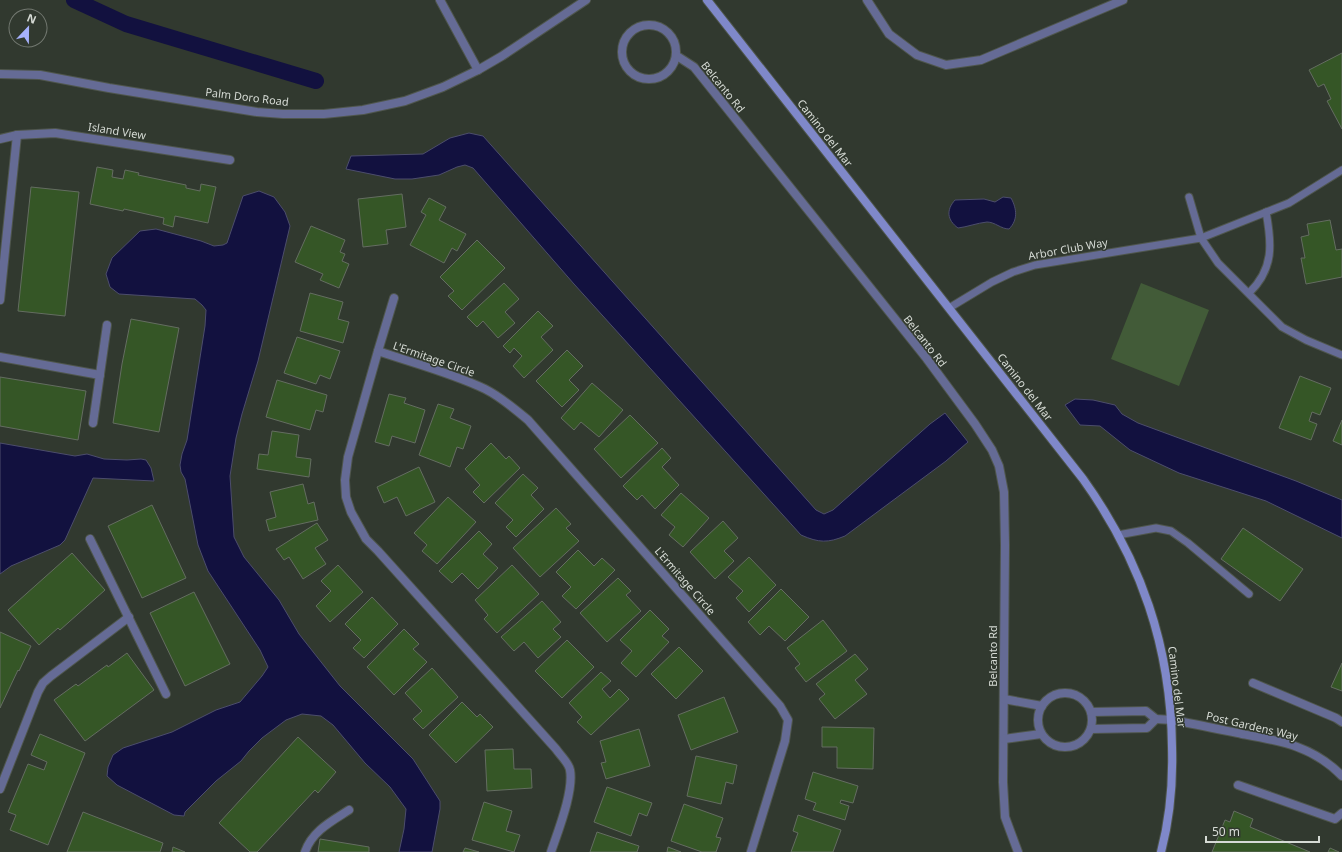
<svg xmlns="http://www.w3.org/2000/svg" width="1342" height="852" font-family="'Noto Sans',sans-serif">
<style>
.green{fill:#425b38}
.water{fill:#12113f;stroke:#4c4d6c}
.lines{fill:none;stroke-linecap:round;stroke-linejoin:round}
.canal{stroke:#12113f;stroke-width:16}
.building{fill:#355626;stroke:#646d61}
.lane-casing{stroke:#4f564d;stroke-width:9}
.street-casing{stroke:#4f564d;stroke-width:10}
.secondary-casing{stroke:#4f564d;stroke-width:10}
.lane{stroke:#656b95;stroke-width:7}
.street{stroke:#656b95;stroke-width:8}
.secondary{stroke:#7f88c9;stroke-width:8}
.labels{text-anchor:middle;stroke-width:3;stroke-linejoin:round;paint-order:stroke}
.street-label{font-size:11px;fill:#d5dad4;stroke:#31392f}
</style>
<rect width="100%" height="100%" fill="#31392f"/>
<!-- green -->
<path class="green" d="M1141,283L1209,310L1179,386L1111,359Z"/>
<!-- water -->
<g class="water">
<path d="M469,133L483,136L816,510L824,514L833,510L930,424L945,413L968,442L946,461L845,536C828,543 819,543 801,535L574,284L473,168L465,165L457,167L439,175L412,179H395L346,169L351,156L423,154L450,138Z"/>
<path d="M259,191L274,197L285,212L290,226L258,361L242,414L236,438L230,476L234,537L244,557L279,600L299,634L340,686L413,759L440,801V809L432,852H399L404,829L406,809L390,787L365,763L333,725L321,716L302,714L286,720L262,738L249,751L241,761L216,781L185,812L184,816L174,815L117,785L107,776L108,767L113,755L123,748L172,732L216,710L240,702L262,676L268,667L260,650L208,571L198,545L185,479L181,472L180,465L182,454L187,440L205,326L206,310L202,305L195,299L119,294L110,287L106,274L112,258L140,231L156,229L201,241L214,246L223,245L227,243L243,196Z"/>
<path d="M1003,197L1011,198C1017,209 1018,220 1009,229C1001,229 995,222 987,222C977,223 967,227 958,228C947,220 946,210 955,200L984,199L995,202Z"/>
<path d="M1075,399L1093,400L1115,405L1122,414L1138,423L1296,481L1342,500V538L1266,501L1179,473L1130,450L1100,426L1080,425L1065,405Z"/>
<path d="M0,443L75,456L87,454L104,459L127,460L141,459L146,460L151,468L154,481L93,478L65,540L60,545L11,566L0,574Z"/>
</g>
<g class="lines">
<!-- canal -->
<path class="canal" d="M74,0L126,24L316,81"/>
</g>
<!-- building -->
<g class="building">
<path d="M1342,53V129L1327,101L1331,99L1324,84L1318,87L1309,70Z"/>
<path d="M97,167L113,170L112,177L123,179L125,170L139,173L138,175L186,185V188L200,191L201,184L216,187L208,223L175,216L173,227L163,224L164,218L124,209L123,211L90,204Z"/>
<path d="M31,187L79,192L65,316L18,311Z"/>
<path d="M402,194L406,227L386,230L388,244L363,247L358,199Z"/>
<path d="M429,198L446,207L439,220L466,234L457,251L452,248L444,263L410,245L426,215L421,212Z"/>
<path d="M1330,220L1336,250L1342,249V277L1306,284L1301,258H1305L1301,237L1309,235L1307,224Z"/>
<path d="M311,226L345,240L340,252L345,254L342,261L349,264L339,288L320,280L323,274L295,262Z"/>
<path d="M477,240L505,268L462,310L448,296L454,291L440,277Z"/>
<path d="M504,283L519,299L505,312L515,323L498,338L483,321L477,327L467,317Z"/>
<path d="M310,293L343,302L338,319L349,322L343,343L300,331Z"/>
<path d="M538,311L553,326L541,337L553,350L524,378L513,366L522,356L514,348L510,353L503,346Z"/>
<path d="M131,319L179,328L159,432L113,423L122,364Z"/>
<path d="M297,337L340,351L330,379L320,375L316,384L284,373Z"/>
<path d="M567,350L583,366L569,380L579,390L562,407L536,381Z"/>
<path d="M1300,376L1331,388L1320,415L1312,412L1309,421L1317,424L1311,440L1279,428Z"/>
<path d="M0,377L86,391L78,440L0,426Z"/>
<path d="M277,380L327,395L323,412L316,410L310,430L266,417Z"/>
<path d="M592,383L623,410L599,437L581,422L574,430L561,418Z"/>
<path d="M389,394L406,398L404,403L425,410L415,443L392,436L389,446L375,442Z"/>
<path d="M438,404L454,409L450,418L471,426L463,449L457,447L450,467L419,455Z"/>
<path d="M630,415L658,443L621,478L594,449Z"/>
<path d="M1342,420V445L1333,441Z"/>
<path d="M272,431L299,435L296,457L311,459L309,477L257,469L259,454L268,455Z"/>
<path d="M491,443L506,459L509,456L520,468L484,503L473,492L480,485L465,469Z"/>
<path d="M662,448L671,458L662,467L679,485L655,509L642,495L637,500L623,486Z"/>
<path d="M419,467L435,502L406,516L397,497L384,503L377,487Z"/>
<path d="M523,474L538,488L531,495L544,509L516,537L506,527L513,520L495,503Z"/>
<path d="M303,484L308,504L314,502L318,520L269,531L266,520L276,517L270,492Z"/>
<path d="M681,493L709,518L683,547L669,535L675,527L661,515Z"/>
<path d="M448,497L476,522L437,564L422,551L427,545L414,533Z"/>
<path d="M152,505L186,578L142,598L108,526Z"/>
<path d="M556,508L571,524L566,528L579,541L540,577L513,548Z"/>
<path d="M723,521L738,538L724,551L734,561L715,579L690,552Z"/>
<path d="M317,523L328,540L315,548L326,564L303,579L289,557L284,560L276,549Z"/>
<path d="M1243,528L1303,569L1280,601L1221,559Z"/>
<path d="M479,531L492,544L483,554L498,568L478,589L462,573L452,583L439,571Z"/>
<path d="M578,550L594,566L602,558L615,570L576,609L562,596L571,587L556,572Z"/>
<path d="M72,553L105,590L60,630L58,628L39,645L8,610Z"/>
<path d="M749,557L776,585L749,612L736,598L743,591L728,577Z"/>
<path d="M338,565L363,592L330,622L316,606L331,591L321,581Z"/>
<path d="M512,565L539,594L497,633L484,619L488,615L475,600Z"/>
<path d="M618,578L631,591L626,595L641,611L607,642L580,613Z"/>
<path d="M781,589L809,617L785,641L769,626L760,635L748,622Z"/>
<path d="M194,592L230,664L185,686L150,613Z"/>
<path d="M372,597L398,624L364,658L353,648L361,640L345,624Z"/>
<path d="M542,601L561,622L553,629L561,637L538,658L524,642L514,651L501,637Z"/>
<path d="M650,610L669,629L662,636L669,642L636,677L621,663L632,651L620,640Z"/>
<path d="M823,620L847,651L806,682L795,668L800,664L787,648Z"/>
<path d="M404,629L419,644L413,649L427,662L394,695L367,667Z"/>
<path d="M0,632L31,646L19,671L18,670L0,708Z"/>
<path d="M567,640L594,667L562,698L535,671Z"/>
<path d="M679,647L703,671L676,699L651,674Z"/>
<path d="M127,653L154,690L85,741L54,700L76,684L78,686L107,665L108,667Z"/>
<path d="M855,654L868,669L855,680L867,694L835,719L819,699L825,694L816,684Z"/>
<path d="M1342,663V691L1331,687Z"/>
<path d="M432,668L458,697L423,729L413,719L422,711L405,693Z"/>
<path d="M601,672L611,681L602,689L610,698L619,689L629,699L591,735L577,722L582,717L569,703Z"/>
<path d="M724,697L738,732L691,750L678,715Z"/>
<path d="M462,702L477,717L480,714L493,727L456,763L429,735Z"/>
<path d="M822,727L874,728L873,769L837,768V747H822Z"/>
<path d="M639,729L650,766L606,779L601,763L606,762L600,741Z"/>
<path d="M40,734L85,753L48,845L10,830L16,815L8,812L28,764L44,770L47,762L31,755Z"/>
<path d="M298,737L336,772L318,793L315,790L257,852H250L219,823Z"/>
<path d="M513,749L514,769H531L532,788L487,791L485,750Z"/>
<path d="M696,756L737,765L733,784L726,782L721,804L687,796Z"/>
<path d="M813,772L858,786L853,803L841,800L840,803L849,806L845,820L813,810L816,803L805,799Z"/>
<path d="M607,787L652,803L647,816L639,813L631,836L594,822Z"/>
<path d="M484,802L512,811L506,831L520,835L514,852L472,840Z"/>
<path d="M684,804L723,818L716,837L721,838L716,852H702L671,841Z"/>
<path d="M1234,811L1253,819L1250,827L1310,852H1212L1225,820L1230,822Z"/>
<path d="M83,812L163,843L160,852H67Z"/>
<path d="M798,815L841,830L833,852H791L798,833L793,831Z"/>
<path d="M597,832L639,846L637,852H590Z"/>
<path d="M320,839L369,847V852H318Z"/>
<path d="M173,847L185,852H172Z"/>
<path d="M668,847L681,852H667Z"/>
<path d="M465,848L479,852H463Z"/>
<path d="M1330,848L1339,852H1328Z"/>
</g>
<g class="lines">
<defs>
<g id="lane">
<path d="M1189,197L1201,238L1218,263L1282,327L1306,340L1342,355"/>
<path d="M1249,293C1274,269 1272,244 1266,212"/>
<path d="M949,308L992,282L1013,272L1035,265L1201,238L1289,203L1342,170"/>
<path d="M1118,535L1156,528L1171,531L1188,543L1249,594"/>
</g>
<g id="street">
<path d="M440,0L478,70"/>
<path d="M867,0L889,34L917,55L946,65L981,60L1123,0"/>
<circle cx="649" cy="52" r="27"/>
<path d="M677,56L694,67L927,359L975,424L992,450L999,466L1004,492L1005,545L1003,782L1005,817L1018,852"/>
<path d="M0,74L40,75L109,88L257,112L283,114H324L363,110L405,101L443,87L478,70L502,56L586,0"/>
<path d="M0,139L17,135L55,133L230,160"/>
<path d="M394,298L378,351L348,457L345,480L346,497L351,512L366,539L378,551L556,749C560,755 569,763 570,770C574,791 558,831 551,852"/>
<path d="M0,300L17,135"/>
<path d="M378,351C413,363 452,373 485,389C501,397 515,409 528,420L780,706L788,720L785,741L751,852"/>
<path d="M0,357L100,375"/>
<path d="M93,423L107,325"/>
<path d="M90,539L166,694"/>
<path d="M1253,683L1336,718L1342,722"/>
<circle cx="1065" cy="720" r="27"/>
<path d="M1004,699L1042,706"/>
<path d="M1091,712L1146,711L1156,719L1172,720C1195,724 1218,729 1242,734C1281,741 1313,746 1342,776"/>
<path d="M1091,729L1147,728L1156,719"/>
<path d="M1004,739L1041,734"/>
<path d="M1238,785L1335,819L1342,813"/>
<path d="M0,789L38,692L43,683L51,676L129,617"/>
<path d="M305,852C312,831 332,821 349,810"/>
</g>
<path id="secondary" d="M707,0L1083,479C1141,560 1171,647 1172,747C1173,782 1170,818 1161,852"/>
</defs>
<!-- lane casing -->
<use href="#lane" class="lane-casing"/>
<!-- street casing -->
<use href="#street" class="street-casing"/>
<!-- secondary casing -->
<use href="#secondary" class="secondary-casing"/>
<!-- lane -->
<use href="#lane" class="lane"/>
<!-- street -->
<use href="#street" class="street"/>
<!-- secondary -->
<use href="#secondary" class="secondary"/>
</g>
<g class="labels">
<!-- street labels -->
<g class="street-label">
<text transform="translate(723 87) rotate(51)" y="4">Belcanto Rd</text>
<text transform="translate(247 97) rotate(7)" y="4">Palm Doro Road</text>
<text transform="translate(117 131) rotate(9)" y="4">Island View</text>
<text transform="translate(825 133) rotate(52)" y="4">Camino del Mar</text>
<text transform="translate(1068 249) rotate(-10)" y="4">Arbor Club Way</text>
<text transform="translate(925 341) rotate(52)" y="4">Belcanto Rd</text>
<text transform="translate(434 359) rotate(19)" y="4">L'Ermitage Circle</text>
<text transform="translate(1025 387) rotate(52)" y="4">Camino del Mar</text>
<text transform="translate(685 581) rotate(49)" y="4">L'Ermitage Circle</text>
<text transform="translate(993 656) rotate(-90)" y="4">Belcanto Rd</text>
<text transform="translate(1177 687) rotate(83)" y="4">Camino del Mar</text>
<text transform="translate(1252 726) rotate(13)" y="4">Post Gardens Way</text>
</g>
</g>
<!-- north arrow -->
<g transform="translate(28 28) rotate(22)"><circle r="19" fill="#31392f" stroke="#737971"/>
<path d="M0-3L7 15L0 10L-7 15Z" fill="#a6b1fc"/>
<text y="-6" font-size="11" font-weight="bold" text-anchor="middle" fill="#d5dad4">N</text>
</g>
<!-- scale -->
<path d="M1206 836v6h113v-6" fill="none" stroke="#d5dad4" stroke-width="2"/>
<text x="1212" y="836" font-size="12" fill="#d5dad4" stroke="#31392f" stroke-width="3" paint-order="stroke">50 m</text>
</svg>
